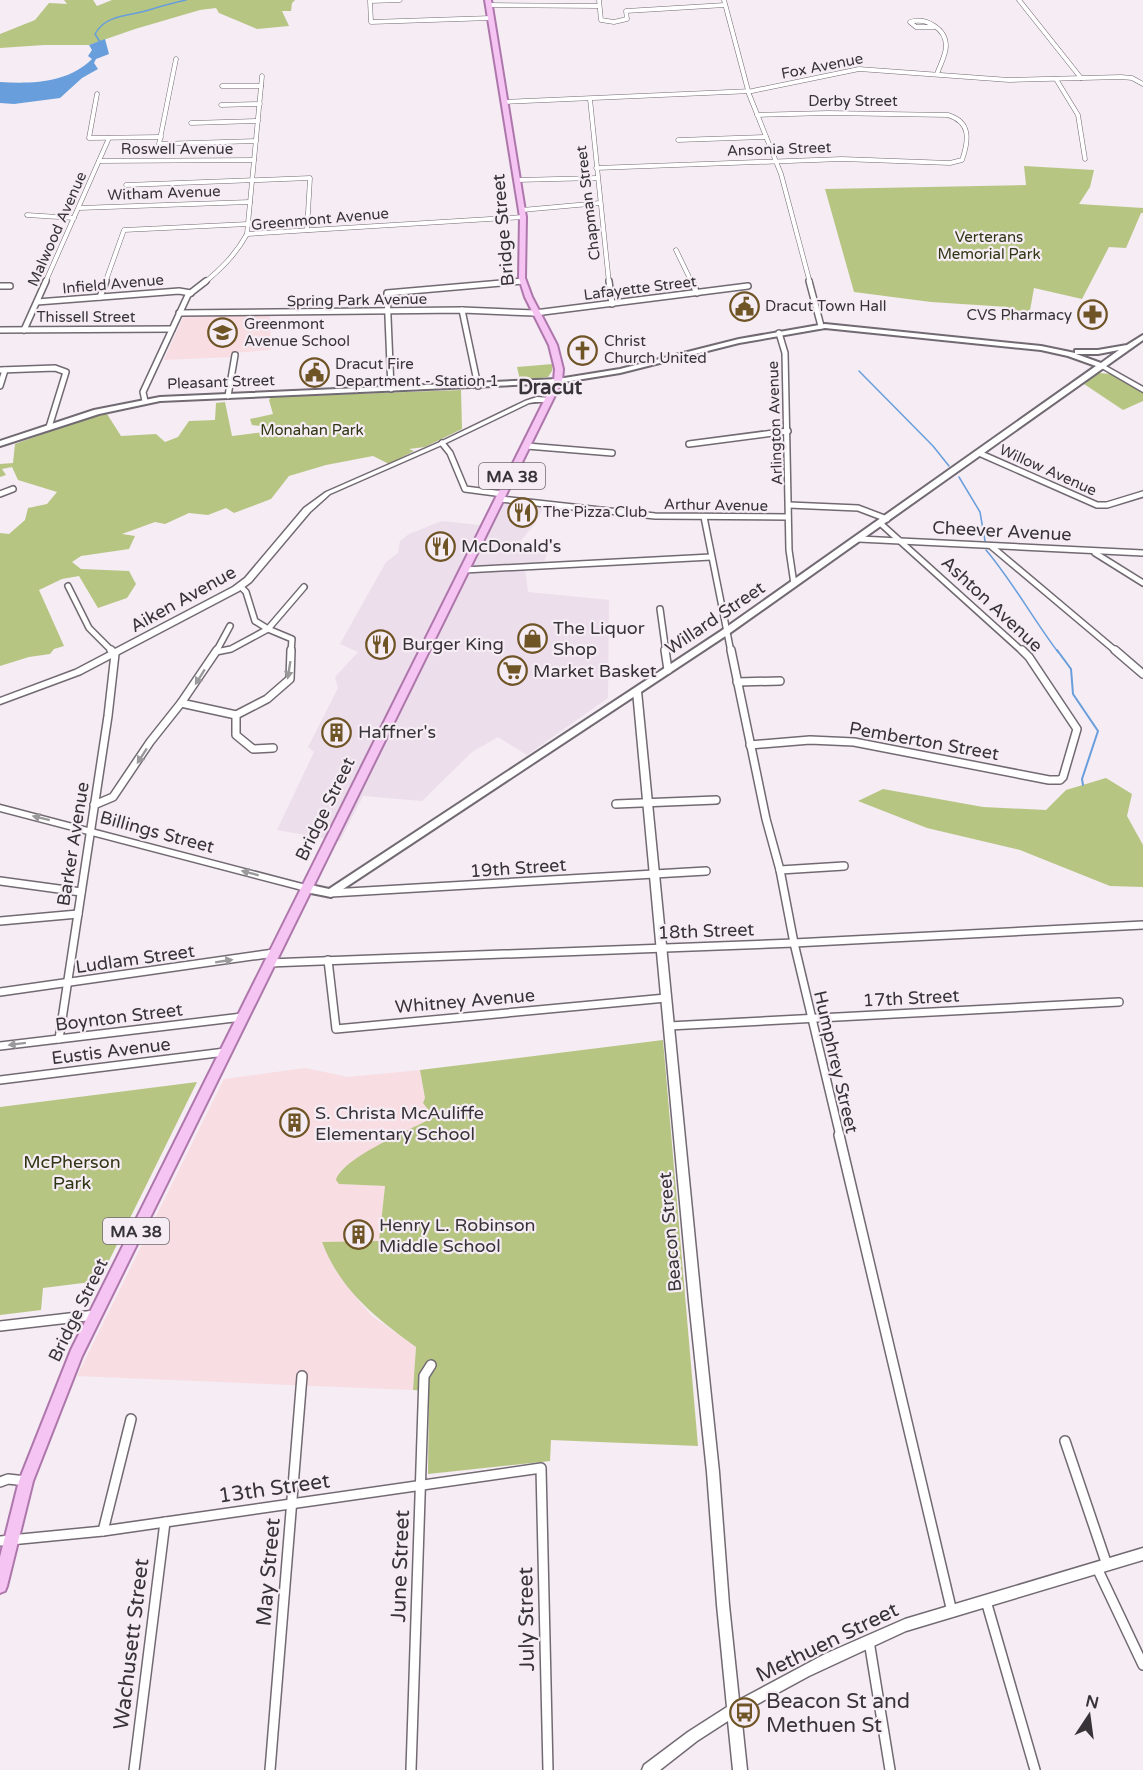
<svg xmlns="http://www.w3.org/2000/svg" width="1143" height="1770" font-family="'Varela Round',sans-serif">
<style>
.built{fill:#eddeec}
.education{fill:#f8dde2}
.green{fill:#b7c583}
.water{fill:#689edb}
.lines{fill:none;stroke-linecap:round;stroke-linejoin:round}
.stream-far1{stroke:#689edb;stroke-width:1.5}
.stream{stroke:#689edb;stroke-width:2}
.minor-far3-casing{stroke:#726a72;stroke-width:5}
.minor-far2-casing{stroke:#726a72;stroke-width:8}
.minor-far1-casing{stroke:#726a72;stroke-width:10}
.minor-casing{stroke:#726a72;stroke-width:12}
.tertiary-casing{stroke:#726a72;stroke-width:3}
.secondary-casing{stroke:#726a72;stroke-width:4}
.primary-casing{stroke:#ae77ab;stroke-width:4}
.minor-far3{stroke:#fff;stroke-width:4}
.minor-far2{stroke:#fff;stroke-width:5}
.minor-far1{stroke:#fff;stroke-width:7}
.minor{stroke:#fff;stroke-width:9}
.tertiary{fill:#fff;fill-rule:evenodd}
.secondary{fill:#fff;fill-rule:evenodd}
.primary{fill:#f5c4f2;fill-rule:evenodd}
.oneway{fill:#9b999b}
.labels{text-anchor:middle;stroke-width:4.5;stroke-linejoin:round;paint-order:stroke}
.far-street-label{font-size:15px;fill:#373337;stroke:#f5ecf4}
.far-park-label{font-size:15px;fill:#2f3613;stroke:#f5ecf4}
.far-poi-label{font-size:15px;fill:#373337;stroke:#f5ecf4;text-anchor:start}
.shield{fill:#f5ecf4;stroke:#706a70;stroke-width:1.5}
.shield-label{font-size:16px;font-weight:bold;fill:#373337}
.street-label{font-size:18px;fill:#373337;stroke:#f5ecf4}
.poi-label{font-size:18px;fill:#373337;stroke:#f5ecf4;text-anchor:start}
.park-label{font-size:18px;fill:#2f3613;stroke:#f5ecf4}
.far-district-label{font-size:20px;font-weight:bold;fill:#373337;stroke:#f5ecf4}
.near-street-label{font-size:21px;fill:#373337;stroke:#f5ecf4}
.near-poi-label{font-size:21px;fill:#373337;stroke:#f5ecf4;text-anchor:start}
</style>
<rect width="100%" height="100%" fill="#f5ecf4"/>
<!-- built -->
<path class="built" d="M492,501L544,507L534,525L519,543L548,549L544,563L525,569L528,592L609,600L608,698L527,755L498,737L472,752L422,801L363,796L340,841L277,830L314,752L308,747L338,688L335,677L358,652L340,644L386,562L398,553L400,541L409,534L442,521L480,525Z"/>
<!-- education -->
<g class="education">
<path d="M184,315H270L271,350L232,353L231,357L164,360Z"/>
<path d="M305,1068L348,1077L420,1070L425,1098L434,1117L359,1157L341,1170L337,1178L339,1184L385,1186L379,1242H322L333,1266L358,1300L372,1316L416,1347L413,1390L77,1376L224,1079Z"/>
</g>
<!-- green -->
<g class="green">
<path d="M64,0H93L97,6L112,0H295L292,3L291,11H282L289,26L257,29L219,13L216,8L200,10L135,29L89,45H44L0,48V34L35,20L49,3L67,4Z"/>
<path d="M1024,166L1094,170L1090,187L1079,204L1143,208V213H1141L1126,248L1109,247L1082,299L1034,288L1028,322L1007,320L1008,307L931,302L854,292L825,189L1026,185Z"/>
<path d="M553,364L552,371L548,377L520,380L517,367Z"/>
<path d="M1099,373L1111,374L1143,393V401L1123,410L1084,384Z"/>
<path d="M461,390L462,429L425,447L409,449L414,451L389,464L373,456L326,465L289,476L271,499L234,513L226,508L208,515L189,513L165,524L155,522L122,534L135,536L129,549L81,556L72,562L81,569L129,571L136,584L127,598L98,608L79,576L62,579L39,590L64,646L54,649L50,654L29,657L0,666V533L9,534L25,520L28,508L47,504L57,492L18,480L12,467L2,469L6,475L0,477V464L13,463L15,444L87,418L107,414L121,436L156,434L165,442L178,437L189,421L215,420L216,403L225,402L232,436L272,431L269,427L252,425L250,419L273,414L269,400L271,397Z"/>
<path d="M1106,778L1132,794L1127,816L1143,845V887L1110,886L1020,850L927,828L858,801L883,789L983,807L1046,810L1066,790Z"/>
<path d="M663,1040L698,1446L551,1440L550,1461L428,1474L429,1391L413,1390L416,1347C376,1318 340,1290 322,1242L379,1241L385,1186L339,1184L336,1180C342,1158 412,1129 434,1117L423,1103L425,1098L420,1070Z"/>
<path d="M197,1082L99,1281L43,1288L41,1310L0,1315V1107Z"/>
</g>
<!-- water -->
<path class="water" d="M105,39L109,54L96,59L94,63L98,69L82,78L60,98L14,104L0,103V82C32,84 68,83 92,59L88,56L92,50L89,45Z"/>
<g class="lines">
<!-- stream-far1 -->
<g class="stream-far1">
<path d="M100,42L95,34C106,14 130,16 149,10C161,6 173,3 186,0"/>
<path d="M859,371L933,446L949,466"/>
<path d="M959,477L980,512L985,541"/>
<path d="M986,550C1013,582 1033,619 1058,652"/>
</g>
<!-- stream -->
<path class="stream" d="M1057,650L1071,669L1073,694L1098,731L1082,779L1083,785"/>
<defs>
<g id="minor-far3">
<path d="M400,0L370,1L371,22L491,18"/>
<path d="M599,0L601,20L614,22L627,19L626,11L725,5"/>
<path d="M724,0L749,94L781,174L810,283"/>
<path d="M1019,0L1081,78"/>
<path d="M489,5L598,6"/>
<path d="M934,27H916L910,22C925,17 946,28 946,46C946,55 940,65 937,74"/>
<path d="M176,59L159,144L256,141"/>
<path d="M1056,79L1078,115L1085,159"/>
<path d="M222,86H261"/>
<path d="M97,94L89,138L161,137"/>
<path d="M590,99L609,283"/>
<path d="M504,102L752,91L859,69L1009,80L1121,77L1132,78L1143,84"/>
<path d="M221,105L260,104"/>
<path d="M191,123L258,121"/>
<path d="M678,140L766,137"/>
<path d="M99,161L254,160"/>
<path d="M596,168L842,159L950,163L962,160C969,140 971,122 948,115L828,113L757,115"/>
<path d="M517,180L597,178"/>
<path d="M126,185L310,178L307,230"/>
<path d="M79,208L250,202"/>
<path d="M522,210L600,203"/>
<path d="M27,215L74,218"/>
<path d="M247,234L523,217"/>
<path d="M676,250L692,283"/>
<path d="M45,283L109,138"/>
<path d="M105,283L124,230L248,224"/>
<path d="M204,283C222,268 236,254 247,234L262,76"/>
<path d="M504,283L523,281"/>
</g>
<g id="minor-far2">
<path d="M609,281L612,304"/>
<path d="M691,281L697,293"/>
<path d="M809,281L821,326"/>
<path d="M0,286H10"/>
<path d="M100,297L106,281"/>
<path d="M37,302L179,291L191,293"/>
<path d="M462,310L478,386"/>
<path d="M179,313L462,310L535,313L748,286"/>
<path d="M0,330L172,329"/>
<path d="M24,330L46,281"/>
<path d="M779,333L785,353L789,550L794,584"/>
<path d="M0,370L55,368L66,372L49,427"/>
<path d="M0,386L5,370"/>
<path d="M391,389L387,293L523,281"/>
<path d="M228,396L235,355"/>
<path d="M145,401L143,392L188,295L206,281"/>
<path d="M442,443L450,453L465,489L503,494"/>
<path d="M689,444L788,431"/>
<path d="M527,446L612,453"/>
<path d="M979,453L1097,505H1107L1143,494"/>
<path d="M0,494L13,489"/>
<path d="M500,499L655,516L788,517"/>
<path d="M789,505L858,508L887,519"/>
<path d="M704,517L731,652"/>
<path d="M880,523L1023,652"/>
<path d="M859,539L1143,553"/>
<path d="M991,546L1117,652"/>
<path d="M1095,553L1143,583"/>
<path d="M464,570L711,557"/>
<path d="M68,586L89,628L113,652"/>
<path d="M660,609L666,652"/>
<path d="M217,650L230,626"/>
<path d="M216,652L231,649L268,629L255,621L246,592L240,586"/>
<path d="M291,652L292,639L268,629L304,587"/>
</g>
<g id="minor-far1">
<path d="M665,650L668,670"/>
<path d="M731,650L766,819L780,870L794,943L840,1136"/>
<path d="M1115,650L1143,674"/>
<path d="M737,682L780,681"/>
<path d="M181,703L217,650"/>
<path d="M236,715V735L253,749L273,748"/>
<path d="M750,745L810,740L854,742L1049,780H1060L1063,777L1077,729L1029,657L1022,650"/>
<path d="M616,804L716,800"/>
<path d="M94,805L113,797L150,742L181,703L236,715L267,699L290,679L291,650"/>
<path d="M780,870L844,866"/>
<path d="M0,881L81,892"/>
<path d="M331,893L706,871"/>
<path d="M0,921L78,914"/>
<path d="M328,960L336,1029L666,998"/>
<path d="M269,963L794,943L1143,925"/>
<path d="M0,992L274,953"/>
<path d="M669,1026L1119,1002"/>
<path d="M59,1039L108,716L115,654L111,650"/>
<path d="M0,1046L242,1017"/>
<path d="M0,1080L225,1052"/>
</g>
<g id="minor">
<path d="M839,1135L952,1612"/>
<path d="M0,1326L95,1315"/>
<path d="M1065,1441L1107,1565"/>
<path d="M0,1482L8,1479L26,1481"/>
<path d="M103,1531L131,1419"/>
<path d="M0,1541L103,1531L541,1468L548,1770"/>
<path d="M1097,1568L1143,1665"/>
<path d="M986,1601L1035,1770"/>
<path d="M869,1641L890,1770"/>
<path d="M134,1770L165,1522"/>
<path d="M270,1770L302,1376"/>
<path d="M411,1770L424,1376L431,1365"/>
</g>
<g id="tertiary">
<path d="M1100,365H1104L1143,387V392L1100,367Z"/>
<path d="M537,397L549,398L552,400C548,403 536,401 529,403L444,444L330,494L310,512L251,582L239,591L81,674L0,704V698L75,670L233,587L245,578L304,508L326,492L440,442L525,401Z"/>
<path d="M637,688L641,691L701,1301L719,1472L729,1605L739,1700L825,1654L905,1619L1143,1548V1560L906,1631L809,1676L741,1713L747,1770H733L728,1721L697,1741L660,1770H642L644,1765L688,1732L727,1707L717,1605L707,1472L689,1301L633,691Z"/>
<path d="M0,805L306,885L311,888L306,891L0,811Z"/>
</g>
<path id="secondary" d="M825,324L1041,346L1075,353V350H1098L1127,345L1143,335V340L727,635L331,897L306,892L301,888L306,884L329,889L721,631L1096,366L1068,356L1041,350L825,328L739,343L620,373L558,383L160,401L99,414L0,446V441L94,410L160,397L558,379L620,369L739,339ZM1119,350L1101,363L1076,354H1098Z"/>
<path id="primary" d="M485,0H491L526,217L525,278L532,297L557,345L563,369L562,381L82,1356L33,1481L7,1586L5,1591L0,1593V1557L19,1481L71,1350L554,381L555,369L549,345L525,297L519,278L520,217Z"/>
</defs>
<!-- minor-far3 casing -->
<use href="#minor-far3" class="minor-far3-casing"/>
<!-- minor-far2 casing -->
<use href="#minor-far2" class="minor-far2-casing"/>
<!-- minor-far1 casing -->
<use href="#minor-far1" class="minor-far1-casing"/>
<!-- minor casing -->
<use href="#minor" class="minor-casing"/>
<!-- tertiary casing -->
<use href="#tertiary" class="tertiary-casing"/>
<!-- secondary casing -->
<use href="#secondary" class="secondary-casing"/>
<!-- primary casing -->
<use href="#primary" class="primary-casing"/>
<!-- minor-far3 -->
<use href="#minor-far3" class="minor-far3"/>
<!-- minor-far2 -->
<use href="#minor-far2" class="minor-far2"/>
<!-- minor-far1 -->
<use href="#minor-far1" class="minor-far1"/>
<!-- minor -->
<use href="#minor" class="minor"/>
<!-- tertiary -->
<use href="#tertiary" class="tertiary"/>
<!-- secondary -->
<use href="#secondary" class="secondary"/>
<!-- primary -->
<use href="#primary" class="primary"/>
</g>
<!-- one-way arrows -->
<defs><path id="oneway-solid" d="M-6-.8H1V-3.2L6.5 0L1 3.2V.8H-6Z" transform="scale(1.5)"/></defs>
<g class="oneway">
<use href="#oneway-solid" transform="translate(289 670) rotate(99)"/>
<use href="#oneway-solid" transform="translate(200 677) rotate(122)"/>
<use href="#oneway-solid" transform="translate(142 756) rotate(123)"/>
<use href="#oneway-solid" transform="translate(41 818) rotate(-166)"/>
<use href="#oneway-solid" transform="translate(250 873) rotate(-165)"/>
<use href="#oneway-solid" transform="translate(224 961) rotate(-9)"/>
<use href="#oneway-solid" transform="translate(17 1044) rotate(173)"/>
</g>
<!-- icons -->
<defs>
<symbol id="civic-ring" viewBox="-11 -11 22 22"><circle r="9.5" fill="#f5ecf4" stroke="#6f5426" stroke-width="1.5"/><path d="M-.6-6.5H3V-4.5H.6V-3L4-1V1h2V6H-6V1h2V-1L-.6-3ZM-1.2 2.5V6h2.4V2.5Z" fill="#6f5426"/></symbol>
<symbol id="pharmacy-ring" viewBox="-11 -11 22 22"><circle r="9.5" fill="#f5ecf4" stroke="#6f5426" stroke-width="1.5"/><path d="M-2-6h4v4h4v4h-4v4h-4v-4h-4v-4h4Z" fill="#6f5426"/></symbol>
<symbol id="school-ring" viewBox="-11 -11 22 22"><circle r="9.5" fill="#f5ecf4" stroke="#6f5426" stroke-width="1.5"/><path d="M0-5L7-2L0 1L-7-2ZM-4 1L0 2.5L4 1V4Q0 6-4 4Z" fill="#6f5426"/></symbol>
<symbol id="church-ring" viewBox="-11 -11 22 22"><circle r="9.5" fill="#f5ecf4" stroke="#6f5426" stroke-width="1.5"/><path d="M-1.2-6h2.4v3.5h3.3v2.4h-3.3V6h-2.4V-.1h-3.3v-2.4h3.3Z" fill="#6f5426"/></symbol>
<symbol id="restaurant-ring" viewBox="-11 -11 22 22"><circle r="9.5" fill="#f5ecf4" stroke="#6f5426" stroke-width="1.5"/><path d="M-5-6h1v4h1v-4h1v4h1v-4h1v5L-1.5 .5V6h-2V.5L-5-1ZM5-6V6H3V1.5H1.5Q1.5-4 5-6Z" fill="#6f5426"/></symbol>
<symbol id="shop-ring" viewBox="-11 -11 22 22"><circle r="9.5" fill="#f5ecf4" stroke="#6f5426" stroke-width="1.5"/><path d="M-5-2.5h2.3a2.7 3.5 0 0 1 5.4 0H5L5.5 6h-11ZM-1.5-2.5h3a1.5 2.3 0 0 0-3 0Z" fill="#6f5426"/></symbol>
<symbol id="supermarket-ring" viewBox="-11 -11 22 22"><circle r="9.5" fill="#f5ecf4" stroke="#6f5426" stroke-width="1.5"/><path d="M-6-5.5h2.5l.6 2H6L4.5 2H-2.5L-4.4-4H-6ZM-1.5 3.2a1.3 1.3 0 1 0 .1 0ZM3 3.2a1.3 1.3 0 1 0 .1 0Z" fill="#6f5426"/></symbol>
<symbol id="building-ring" viewBox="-11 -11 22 22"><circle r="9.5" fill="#f5ecf4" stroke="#6f5426" stroke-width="1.5"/><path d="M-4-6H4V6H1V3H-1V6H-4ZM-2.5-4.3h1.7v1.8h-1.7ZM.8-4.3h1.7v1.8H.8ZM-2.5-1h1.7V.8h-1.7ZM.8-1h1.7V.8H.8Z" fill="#6f5426"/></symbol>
<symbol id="bus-ring" viewBox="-11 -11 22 22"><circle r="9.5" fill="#f5ecf4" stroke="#6f5426" stroke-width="1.5"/><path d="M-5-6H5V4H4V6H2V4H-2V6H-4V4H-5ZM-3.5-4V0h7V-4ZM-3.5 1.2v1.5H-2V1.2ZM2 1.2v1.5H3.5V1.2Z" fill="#6f5426"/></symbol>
</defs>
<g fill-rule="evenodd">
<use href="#civic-ring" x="728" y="290" width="33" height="33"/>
<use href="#pharmacy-ring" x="1076" y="298" width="33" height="33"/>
<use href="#school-ring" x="206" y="316" width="33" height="33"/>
<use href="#church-ring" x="566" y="334" width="33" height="33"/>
<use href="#civic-ring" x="298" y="356" width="33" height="33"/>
<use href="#restaurant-ring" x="506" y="496" width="33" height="33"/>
<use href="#restaurant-ring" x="424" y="530" width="33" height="33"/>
<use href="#shop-ring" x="516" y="622" width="33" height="33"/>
<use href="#restaurant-ring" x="364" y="628" width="33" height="33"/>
<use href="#supermarket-ring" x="496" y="654" width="33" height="33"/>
<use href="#building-ring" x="320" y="716" width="33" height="33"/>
<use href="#building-ring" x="278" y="1106" width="33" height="33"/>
<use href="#building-ring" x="342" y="1218" width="33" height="33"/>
<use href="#bus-ring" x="728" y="1696" width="33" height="33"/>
</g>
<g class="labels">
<!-- far-street labels -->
<g class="far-street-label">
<text transform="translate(822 66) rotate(-11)" y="5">Fox Avenue</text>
<text x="853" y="106">Derby Street</text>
<text x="177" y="154">Roswell Avenue</text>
<text transform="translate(779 149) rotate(-2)" y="5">Ansonia Street</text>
<text transform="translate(164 193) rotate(-2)" y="5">Witham Avenue</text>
<text transform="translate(588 203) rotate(-97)" y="5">Chapman Street</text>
<text transform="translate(320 219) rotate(-5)" y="5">Greenmont Avenue</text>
<text transform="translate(57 229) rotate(-66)" y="5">Malwood Avenue</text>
<text transform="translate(113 284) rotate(-5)" y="5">Infield Avenue</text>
<text transform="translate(640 288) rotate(-7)" y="5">Lafayette Street</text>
<text transform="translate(357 300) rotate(-1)" y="5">Spring Park Avenue</text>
<text x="86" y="322">Thissell Street</text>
<text transform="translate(221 382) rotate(-2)" y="5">Pleasant Street</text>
<text transform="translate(775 423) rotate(-92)" y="5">Arlington Avenue</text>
<text transform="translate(1048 470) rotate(24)" y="5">Willow Avenue</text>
<text transform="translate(716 505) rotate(1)" y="5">Arthur Avenue</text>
</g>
<!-- far-park labels -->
<g class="far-park-label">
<text x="989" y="242">Verterans<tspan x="989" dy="17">Memorial Park</tspan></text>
<text x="312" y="435">Monahan Park</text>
</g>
<!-- far-poi labels -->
<g class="far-poi-label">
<text x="765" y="311">Dracut Town Hall</text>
<text x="1072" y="320" text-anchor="end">CVS Pharmacy</text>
<text x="244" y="329">Greenmont<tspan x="244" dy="17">Avenue School</tspan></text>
<text x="604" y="346">Christ<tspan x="604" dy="17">Church United</tspan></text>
<text x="335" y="369">Dracut Fire<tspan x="335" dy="17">Department - Station 1</tspan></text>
<text x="543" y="517">The Pizza Club</text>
</g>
<!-- shield labels -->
<g class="shield">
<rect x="479" y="463" width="66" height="26" rx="4.5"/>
<rect x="103" y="1218" width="66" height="26" rx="4.5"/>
</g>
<g class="shield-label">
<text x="512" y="482">MA 38</text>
<text x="136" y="1237">MA 38</text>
</g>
<!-- street labels -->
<g class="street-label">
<text transform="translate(503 230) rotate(-95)" y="6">Bridge Street</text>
<text transform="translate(1002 531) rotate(3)" y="6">Cheever Avenue</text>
<text transform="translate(183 599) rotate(-29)" y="6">Aiken Avenue</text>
<text transform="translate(992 604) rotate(43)" y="6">Ashton Avenue</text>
<text transform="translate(715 618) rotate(-34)" y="6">Willard Street</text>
<text transform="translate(924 741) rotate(10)" y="6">Pemberton Street</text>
<text transform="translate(325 809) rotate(-64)" y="6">Bridge Street</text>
<text transform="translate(157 832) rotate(15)" y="6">Billings Street</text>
<text transform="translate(73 844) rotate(-81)" y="6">Barker Avenue</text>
<text transform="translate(518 868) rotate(-4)" y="6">19th Street</text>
<text transform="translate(706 931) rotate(-2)" y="6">18th Street</text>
<text transform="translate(135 959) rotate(-8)" y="6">Ludlam Street</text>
<text transform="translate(911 998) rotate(-3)" y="6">17th Street</text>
<text transform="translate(465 1001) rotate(-5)" y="6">Whitney Avenue</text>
<text transform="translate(119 1017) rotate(-7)" y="6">Boynton Street</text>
<text transform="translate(111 1051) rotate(-7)" y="6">Eustis Avenue</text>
<text transform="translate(836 1062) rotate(77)" y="6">Humphrey Street</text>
<text transform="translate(670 1232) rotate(-95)" y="6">Beacon Street</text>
<text transform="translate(78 1310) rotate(-64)" y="6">Bridge Street</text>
</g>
<!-- poi labels -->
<g class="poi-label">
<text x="461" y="552">McDonald's</text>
<text x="553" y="634">The Liquor<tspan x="553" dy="21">Shop</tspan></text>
<text x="402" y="650">Burger King</text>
<text x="533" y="677">Market Basket</text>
<text x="358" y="738">Haffner's</text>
<text x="315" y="1119">S. Christa McAuliffe<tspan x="315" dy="21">Elementary School</tspan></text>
<text x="379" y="1231">Henry L. Robinson<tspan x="379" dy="21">Middle School</tspan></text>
</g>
<!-- park labels -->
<g class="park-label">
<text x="72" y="1168">McPherson<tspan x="72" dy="21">Park</tspan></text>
</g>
<!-- far-district labels -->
<g class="far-district-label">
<text x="550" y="394">Dracut</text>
</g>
<!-- near-street labels -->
<g class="near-street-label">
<text transform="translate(274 1488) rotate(-8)" y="7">13th Street</text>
<text transform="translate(400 1566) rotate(-88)" y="7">June Street</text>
<text transform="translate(268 1572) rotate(-85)" y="7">May Street</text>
<text transform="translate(526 1619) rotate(-91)" y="7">July Street</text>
<text transform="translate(827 1642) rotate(-26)" y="7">Methuen Street</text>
<text transform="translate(131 1644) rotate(-83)" y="7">Wachusett Street</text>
</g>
<!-- near-poi labels -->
<g class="near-poi-label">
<text x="766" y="1708">Beacon St and<tspan x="766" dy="24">Methuen St</tspan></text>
</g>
</g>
<!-- north arrow -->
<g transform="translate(1089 1716) rotate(13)" stroke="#f5ecf4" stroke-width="4.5" paint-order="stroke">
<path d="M0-4.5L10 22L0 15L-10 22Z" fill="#373337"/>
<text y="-9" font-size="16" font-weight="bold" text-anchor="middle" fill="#373337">N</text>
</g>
</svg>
